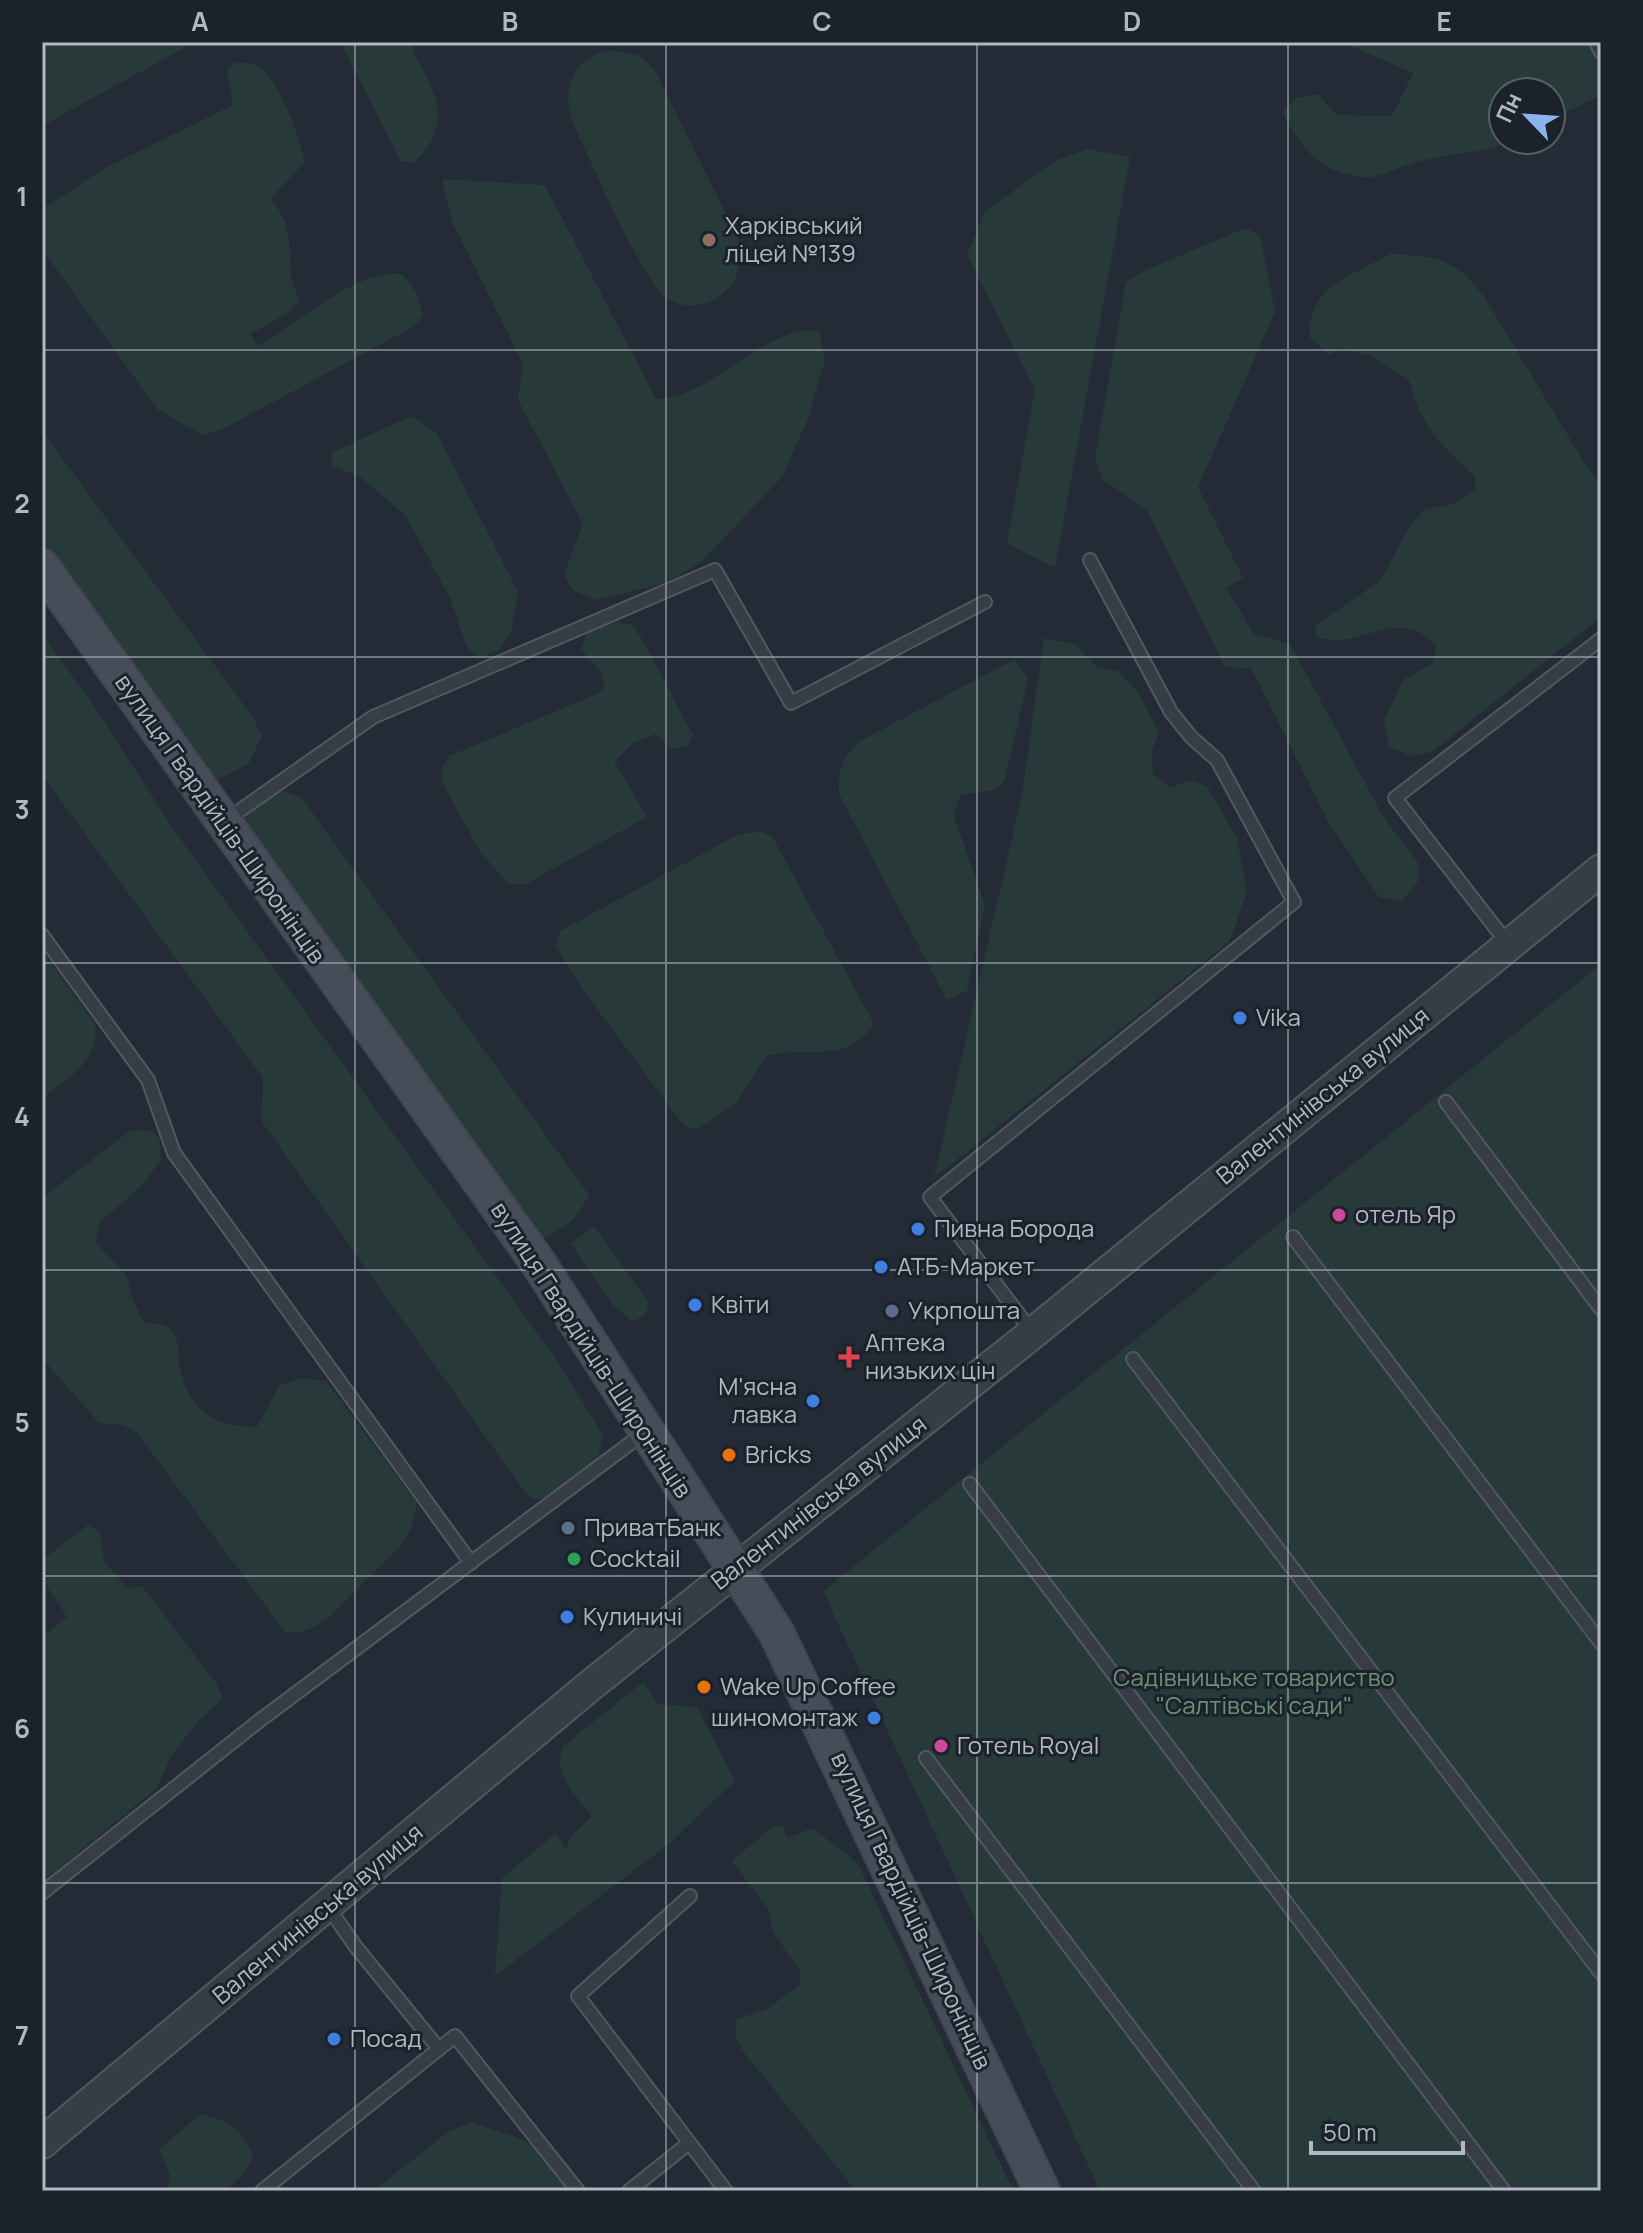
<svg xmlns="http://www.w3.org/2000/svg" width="1643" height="2233" font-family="Manrope,sans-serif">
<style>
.green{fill:#283939}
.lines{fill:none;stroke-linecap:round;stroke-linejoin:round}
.service-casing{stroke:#515861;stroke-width:16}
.tertiary-casing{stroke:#515861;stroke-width:34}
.secondary-casing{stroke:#404650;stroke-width:38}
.service{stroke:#363d47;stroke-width:12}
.tertiary{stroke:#363d47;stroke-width:30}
.secondary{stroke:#454d59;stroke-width:34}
.grid{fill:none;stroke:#b1b8c3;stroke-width:2;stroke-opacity:0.55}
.education-dot{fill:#8d6e63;stroke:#1c222b;stroke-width:3}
.shop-dot{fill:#3f7fe0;stroke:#1c222b;stroke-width:3}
.hotel-dot{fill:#d1479c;stroke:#1c222b;stroke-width:3}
.service-dot{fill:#5c6f8a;stroke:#1c222b;stroke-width:3}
.health-dot{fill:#e0444e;stroke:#1c222b;stroke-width:3}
.food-dot{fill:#e8710a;stroke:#1c222b;stroke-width:3}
.leisure-dot{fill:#2e9e5b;stroke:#1c222b;stroke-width:3}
.labels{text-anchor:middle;stroke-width:6;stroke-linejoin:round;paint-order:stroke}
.poi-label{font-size:24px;fill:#b1b8c3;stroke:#1c222b;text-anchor:start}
.street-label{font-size:24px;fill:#b1b8c3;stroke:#1c222b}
.park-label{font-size:24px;fill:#6b9173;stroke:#1c222b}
.neatline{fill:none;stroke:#b1b8c3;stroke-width:3}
.grid-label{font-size:26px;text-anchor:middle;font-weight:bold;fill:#b1b8c3}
</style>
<rect width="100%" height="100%" fill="#232b36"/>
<!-- green -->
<g class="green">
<path d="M42,42H195L42,126Z"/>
<path d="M340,42H415L413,53C438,94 454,127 413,163L401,161Z"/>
<path d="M1341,42H1593L1601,60V95L1551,120V92H1503V140H1511C1486,153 1462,152 1434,158C1413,161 1396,170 1376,176C1369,179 1359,176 1352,175C1315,169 1298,142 1282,112L1296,98L1318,94L1336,115L1392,116L1413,73Z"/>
<path d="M610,50L638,55L654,69L737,236C742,260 741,280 720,296C706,307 683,309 668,299C643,283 588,155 572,121C562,88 572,57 610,50Z"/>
<path d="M236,62C246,63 259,64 266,72C284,92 298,136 305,162L270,199C304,234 279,269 300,299L291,311L250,334L258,346C297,326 357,267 402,274L416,292L423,315L415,326L221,430L202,435L157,409L42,249V209L107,167L233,105L227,68Z"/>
<path d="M1088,149L1130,157L1055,568L1007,543L1035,389L967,255L985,211L1057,160Z"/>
<path d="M442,179L545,185L656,399C711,399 767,323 819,331L825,360L808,418L783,476L700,563L662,584L594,600L573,590L564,575L583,524L518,400L523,364L452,222Z"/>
<path d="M1246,228L1260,236L1275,312L1198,487L1243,578L1226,588L1254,634L1290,644L1384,818L1419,864L1418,882L1401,902L1379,897L1327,820L1251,668L1225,667L1147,510L1102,479L1095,458L1126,282L1148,269Z"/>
<path d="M1390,254C1438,256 1455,258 1485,298L1588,469L1601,484V617L1432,752L1412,756L1389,747L1384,720L1403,680L1433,663L1436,646C1395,601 1361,655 1316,636L1315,625L1380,581L1411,524L1425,509L1454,504L1475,490V477C1437,441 1424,431 1409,380L1372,356L1341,348L1329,355L1310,338C1306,287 1352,276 1390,254Z"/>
<path d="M411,416L437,433L518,592L511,634L498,651L479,658L466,646L451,600L406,516L359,476L332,466L331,453Z"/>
<path d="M42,431L252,716L262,736L249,763L220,779L210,776L42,560Z"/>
<path d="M618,622L632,625L642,639L693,735L687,747L672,749L656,734L633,743L615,762L647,817L526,884H509L480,852L441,780L442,769L449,756L599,693L605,686L602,674L581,649L588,631Z"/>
<path d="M42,634L96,709L174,830L558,1362L603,1435L597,1463C579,1477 557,1499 534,1499L524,1491L262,1122L263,1078L42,775Z"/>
<path d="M1044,638L1075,644L1098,668L1118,671L1137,691L1159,732L1152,751L1153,774L1170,788L1189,780L1207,786L1237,838L1247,893L1229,942L934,1178L1022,795Z"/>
<path d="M1015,659L1028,679L1004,781L996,790L960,795L954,816L985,905L967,991L947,1000L839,794C838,770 842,757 860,741Z"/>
<path d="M284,791L301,797L589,1195C577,1219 566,1228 542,1239L245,836L243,820L261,803Z"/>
<path d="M759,831L772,836L874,1024C845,1066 808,1045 766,1056L737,1102L697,1130L684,1126L583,990L555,945L560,931L737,835Z"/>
<path d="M42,951L95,1024C101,1061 68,1078 42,1098Z"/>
<path d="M1601,964V2191H1100L823,1591Z"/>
<path d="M131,1130L152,1131L160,1140L161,1160L142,1185L98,1224L96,1243L127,1276L132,1298L144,1322C154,1324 166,1323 173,1332C179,1339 178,1353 179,1362C186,1409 212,1427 257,1427L279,1386L303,1378L326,1381L417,1503L412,1527L402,1545L324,1622L300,1633L285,1632L137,1433L124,1425L99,1423L42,1358V1198Z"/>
<path d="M594,1226L649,1303L645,1316L632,1321L613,1305L571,1244Z"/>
<path d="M88,1525L100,1531L104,1561L127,1588L142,1586L217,1684L223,1699L200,1719L171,1756L157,1788L42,1882V1637L67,1617L45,1583L42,1560Z"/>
<path d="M643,1682L658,1704L697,1707L735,1781L669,1844L495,1976L502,1878L556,1833L566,1850L571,1836L592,1816C575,1793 552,1776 563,1746Z"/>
<path d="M782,1825L788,1838L812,1828L853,1859L860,1868L1013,2191H856L742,2050L735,2035L737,2019L769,2008L800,1984V1971L773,1932L768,1909L732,1861L773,1826Z"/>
<path d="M201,2114C229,2122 244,2128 253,2157C232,2201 211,2191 167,2191L170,2175L159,2149Z"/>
<path d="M471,2122L527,2141L570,2191H373L448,2132Z"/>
</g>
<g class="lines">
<defs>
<g id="service">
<path d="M1596,42L1601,52"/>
<path d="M225,821L373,717L715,570L791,703L985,602"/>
<path d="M42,935L148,1080L174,1153L471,1563"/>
<path d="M1508,944L1395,798L1601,639"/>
<path d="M1446,1102L1601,1309"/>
<path d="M1293,1237L1601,1643"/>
<path d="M1033,1333L930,1197L1294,902L1217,760L1191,737L1171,712L1090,560"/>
<path d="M1133,1359L1601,1973"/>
<path d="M970,1484L1504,2191"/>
<path d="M926,1758L1254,2191"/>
<path d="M42,1893L259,1721L644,1433"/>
<path d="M690,1896L578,1996L726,2191"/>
<path d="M328,1907L356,1947L439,2049"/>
<path d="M262,2191L455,2036L578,2191"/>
<path d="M629,2191L689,2143"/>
</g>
<path id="tertiary" d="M42,2143L591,1685L1033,1333L1601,870"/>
<path id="secondary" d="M42,567L539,1264L776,1632L1042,2191"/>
</defs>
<!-- service casing -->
<use href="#service" class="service-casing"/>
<!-- tertiary casing -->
<use href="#tertiary" class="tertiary-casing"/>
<!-- secondary casing -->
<use href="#secondary" class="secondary-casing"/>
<!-- service -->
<use href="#service" class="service"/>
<!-- tertiary -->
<use href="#tertiary" class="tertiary"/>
<!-- secondary -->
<use href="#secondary" class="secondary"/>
</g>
<!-- grid -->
<path class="grid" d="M355,42V2191M666,42V2191M977,42V2191M1288,42V2191M42,350H1601M42,657H1601M42,963H1601M42,1270H1601M42,1576H1601M42,1883H1601"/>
<!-- markers -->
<circle class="education-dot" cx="709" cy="240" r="8"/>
<g class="shop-dot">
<circle cx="1240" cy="1018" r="8"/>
<circle cx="918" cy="1229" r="8"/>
<circle cx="881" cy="1267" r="8"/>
<circle cx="695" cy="1305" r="8"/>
<circle cx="813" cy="1401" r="8"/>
<circle cx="567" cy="1617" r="8"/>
<circle cx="874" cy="1718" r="8"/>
<circle cx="334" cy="2039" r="8"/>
</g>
<g class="hotel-dot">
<circle cx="1339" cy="1215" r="8"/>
<circle cx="941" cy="1746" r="8"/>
</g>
<g class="service-dot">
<circle cx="892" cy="1311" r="8"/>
<circle cx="568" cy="1528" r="8"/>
</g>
<path class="health-dot" d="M845 1345h8v8h8v8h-8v8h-8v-8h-8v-8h8z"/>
<g class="food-dot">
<circle cx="729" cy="1455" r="8"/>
<circle cx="704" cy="1687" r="8"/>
</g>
<circle class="leisure-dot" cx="574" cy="1559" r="8"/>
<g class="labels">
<!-- poi labels -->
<g class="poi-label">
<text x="725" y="234">Харківський<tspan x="725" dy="28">ліцей №139</tspan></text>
<text x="1256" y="1026">Vika</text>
<text x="1355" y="1223">отель Яр</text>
<text x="934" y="1237">Пивна Борода</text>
<text x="897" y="1275">АТБ-Маркет</text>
<text x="711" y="1313">Квіти</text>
<text x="908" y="1319">Укрпошта</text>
<text x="865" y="1351">Аптека<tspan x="865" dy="28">низьких цін</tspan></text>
<text x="797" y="1395" text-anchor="end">М'ясна<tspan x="797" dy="28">лавка</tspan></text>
<text x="745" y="1463">Bricks</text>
<text x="584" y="1536">ПриватБанк</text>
<text x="590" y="1567">Cocktail</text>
<text x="583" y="1625">Кулиничі</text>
<text x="720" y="1695">Wake Up Coffee</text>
<text x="858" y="1726" text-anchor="end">шиномонтаж</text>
<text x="957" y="1754">Готель Royal</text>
<text x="350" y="2047">Посад</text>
</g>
<!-- street labels -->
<g class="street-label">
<text transform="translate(220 819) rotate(55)" y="8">вулиця Гвардійців-Широнінців</text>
<text transform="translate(1323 1096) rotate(-39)" y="8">Валентинівська вулиця</text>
<text transform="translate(591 1350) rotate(57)" y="8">вулиця Гвардійців-Широнінців</text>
<text transform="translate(819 1503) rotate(-38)" y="8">Валентинівська вулиця</text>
<text transform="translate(911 1911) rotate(65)" y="8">вулиця Гвардійців-Широнінців</text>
<text transform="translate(318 1914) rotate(-40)" y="8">Валентинівська вулиця</text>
</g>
<!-- park labels -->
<g class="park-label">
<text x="1254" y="1686">Садівницьке товариство<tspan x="1254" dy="28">"Салтівські сади"</tspan></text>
</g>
</g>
<!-- border -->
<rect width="1643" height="2233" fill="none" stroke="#1c222b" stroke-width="88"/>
<!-- north arrow -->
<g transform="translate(1527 116) rotate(295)"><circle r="38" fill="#1c222b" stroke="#585e68" stroke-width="2"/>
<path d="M0-6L14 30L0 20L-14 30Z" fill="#8db3ec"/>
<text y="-12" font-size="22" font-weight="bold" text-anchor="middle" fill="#b1b8c3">Пн</text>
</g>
<!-- scale -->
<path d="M1311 2141v12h152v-12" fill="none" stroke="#b1b8c3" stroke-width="4"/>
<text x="1323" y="2141" font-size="24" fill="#b1b8c3" stroke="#1c222b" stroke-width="6" paint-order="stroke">50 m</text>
<rect x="44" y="44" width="1555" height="2145" class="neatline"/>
<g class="grid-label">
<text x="200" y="31">A</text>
<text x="510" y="31">B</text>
<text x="822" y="31">C</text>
<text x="1132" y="31">D</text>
<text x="1444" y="31">E</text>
<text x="22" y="206">1</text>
<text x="22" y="513">2</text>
<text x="22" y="819">3</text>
<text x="22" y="1126">4</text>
<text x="22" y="1432">5</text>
<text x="22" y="1738">6</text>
<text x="22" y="2045">7</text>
</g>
</svg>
